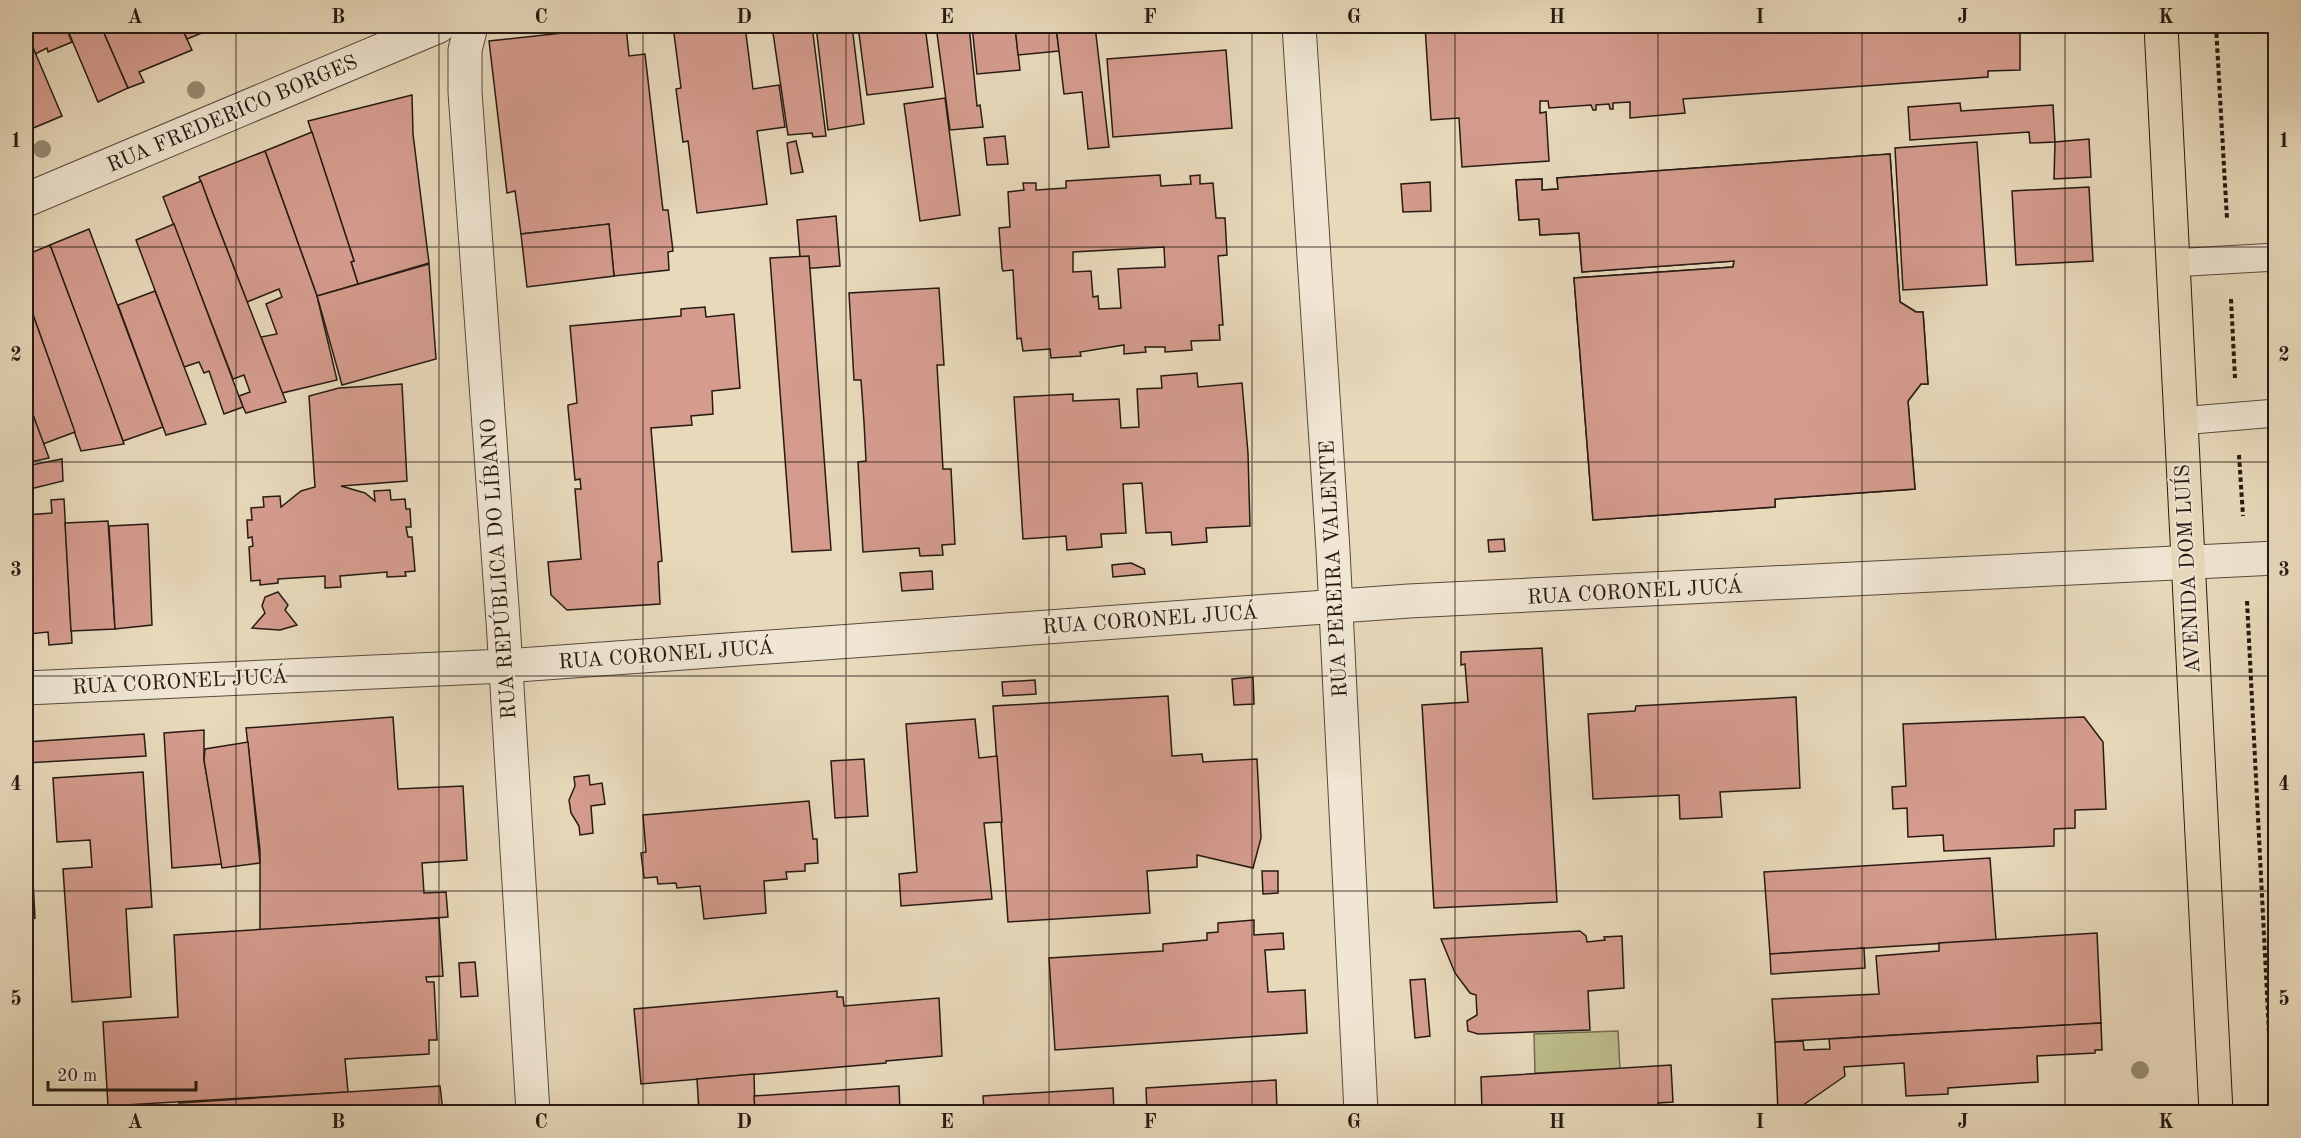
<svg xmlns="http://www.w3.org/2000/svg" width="2301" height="1138" font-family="'Old Standard TT',serif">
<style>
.green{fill:#bdbd8b;stroke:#726c4f;stroke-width:1.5}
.building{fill:#d59c8e;stroke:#261a13;stroke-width:1.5;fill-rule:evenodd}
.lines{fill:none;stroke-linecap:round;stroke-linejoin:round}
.lane-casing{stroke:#564a3d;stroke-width:29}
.street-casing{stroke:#564a3d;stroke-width:35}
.primary-casing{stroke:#261a13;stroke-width:35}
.path{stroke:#261a13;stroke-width:4;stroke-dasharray:4.5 3;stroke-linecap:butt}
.lane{stroke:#f0e6d3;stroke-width:27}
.street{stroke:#f0e6d3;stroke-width:33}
.primary{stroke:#e8d9bb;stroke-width:33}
.tree{fill:#968b72}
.grid{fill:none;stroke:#261a13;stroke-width:1.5;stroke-opacity:0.55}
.labels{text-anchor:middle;stroke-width:4.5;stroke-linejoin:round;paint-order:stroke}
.street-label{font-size:21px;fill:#261a13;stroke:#f0e6d3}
.neatline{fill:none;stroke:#261a13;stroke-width:2}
.grid-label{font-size:20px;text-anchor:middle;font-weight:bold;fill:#261a13}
</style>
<rect width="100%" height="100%" fill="#e8d9bb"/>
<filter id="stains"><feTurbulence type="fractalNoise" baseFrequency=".00333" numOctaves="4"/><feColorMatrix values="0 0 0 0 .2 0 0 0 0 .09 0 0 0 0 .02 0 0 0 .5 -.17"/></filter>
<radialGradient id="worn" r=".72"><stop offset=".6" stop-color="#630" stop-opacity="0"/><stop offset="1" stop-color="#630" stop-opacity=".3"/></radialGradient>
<!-- green -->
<path class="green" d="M1618,1031L1620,1069L1535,1073L1534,1034Z"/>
<!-- building -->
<g class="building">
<path d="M26,26H65L72,42L48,52L47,48L35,54Z"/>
<path d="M66,26H101L128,88L98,102Z"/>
<path d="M101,26H181L192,50L139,72L144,82L128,88Z"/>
<path d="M181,26H219L187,39Z"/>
<path d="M267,26H281L269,31Z"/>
<path d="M626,26L629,56L645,54L662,202L663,210H668L673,251L668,252L669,270L614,276L609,224L521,234L515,191L507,193L489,41Z"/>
<path d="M673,26H745L753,89L779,85L785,127L757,131L767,204L697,213L688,141L683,142L676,89L681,88Z"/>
<path d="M772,26H812L826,136L813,137L812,133L788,135Z"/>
<path d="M816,26H852L864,124L828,130Z"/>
<path d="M858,26H925L933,87L867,95Z"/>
<path d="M936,26H969L977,106L980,105L983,127L950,130Z"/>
<path d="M972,26H1015L1020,70L977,74Z"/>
<path d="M1015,26H1056L1059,51L1018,55Z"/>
<path d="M1056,26H1095L1109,147L1088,149L1082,92L1064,94Z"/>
<path d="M1425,26H2020V70L1988,71V77L1683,99L1685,113L1630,118V102L1613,103V109H1610L1609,104L1596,105V110H1593L1591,105L1549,108L1548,101H1540V113L1546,112L1549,161L1462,167L1459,118L1431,120Z"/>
<path d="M26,31L62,116L26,131Z"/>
<path d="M1226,50L1232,128L1113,137L1107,59Z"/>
<path d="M412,95L413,134L429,263L358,284L351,262L354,261L308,121Z"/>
<path d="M945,98L960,215L920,221L904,104Z"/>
<path d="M1960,103L1961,111L2053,105L2055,142L2030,143L2029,132L1910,140L1908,107Z"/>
<path d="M312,132L354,261L351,262L358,284L317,296L265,151Z"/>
<path d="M1005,136L1008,164L987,165L984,138Z"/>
<path d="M2089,139L2091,177L2054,179L2055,142Z"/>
<path d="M796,141L803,172L791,174L787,143Z"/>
<path d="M1977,142L1987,285L1903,290L1895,148Z"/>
<path d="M265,151L317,296L337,380L282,393L261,337L277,334L266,304L282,297L279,289L247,302L199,177Z"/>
<path d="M1890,154L1900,302L1916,312H1923L1928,384H1921L1908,401L1915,489L1775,499V507L1593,520L1574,278L1733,267L1734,261L1582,272L1579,233L1540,235L1539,219L1519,220L1516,180L1542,179V190L1558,189L1557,178ZM1746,176L1750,218L1731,219L1728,185L1692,187V181Z"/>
<path d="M1890,154L1900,302L1916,312H1923L1928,384H1921L1908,401L1915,489L1775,499V507L1593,520L1574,278L1733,267L1734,261L1582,272L1579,233L1540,235L1539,219L1519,220L1516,180L1542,179V190L1558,189L1557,178Z"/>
<path d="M1160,175L1161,186L1191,184L1190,176L1200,175V184L1213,183L1216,218H1225L1227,255L1218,256L1223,325H1219L1220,340L1191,341L1192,350L1165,352V347H1145L1146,352L1124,354V345L1080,352L1081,356L1051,358L1050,349L1023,351L1021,338L1017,339L1013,270L1003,271L1002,268L999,228L1010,227L1008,192L1024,190L1023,183H1036V190L1066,188V181ZM1164,247L1165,267L1118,269L1121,308L1099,309L1098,296L1093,297L1091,271L1073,272V252Z"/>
<path d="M201,181L212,211L286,402L246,413L243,407L239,396L250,392L244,375L233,379L163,197Z"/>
<path d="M1430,182L1431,211L1403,212L1401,184Z"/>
<path d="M2089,187L2093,261L2016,265L2012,191Z"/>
<path d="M836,216L840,266L801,269L797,220Z"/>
<path d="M174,224L243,407L224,414L209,371L204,373L199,362L184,367L136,240Z"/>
<path d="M609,224L614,276L527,287L521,234Z"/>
<path d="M89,229L163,427L123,441L50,245Z"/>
<path d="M50,245L101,381L124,444L81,451L26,295V255Z"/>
<path d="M809,256L831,550L792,552L770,258Z"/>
<path d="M429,264L436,359L342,385L317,296Z"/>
<path d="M939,288L944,365H937L943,469H951L955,544L942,545L943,555L920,556L919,548L863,552L858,462L866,461L864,422L861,380H854L849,293Z"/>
<path d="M155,291L206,424L166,435L118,305Z"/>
<path d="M26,295L75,432L43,444L26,395Z"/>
<path d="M705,307L706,317L734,314L740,388L712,391L713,414L691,416L692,425L651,428L662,561L658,562L660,604L567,610L551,595L548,562L581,559L575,489H581L580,479L575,480L568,408V405L577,403L570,326L681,316V309Z"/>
<path d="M1197,373L1198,387L1242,383L1248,453L1250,526L1206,528L1207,542L1172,545L1171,532L1146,533L1142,483L1123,484L1126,533L1101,534L1102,547L1067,550L1066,536L1023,539L1014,397L1073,394V401L1119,399L1121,428L1139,427L1137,389L1162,388L1161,376Z"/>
<path d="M402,384L407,481L341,486L365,493L375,501L374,491L390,490L391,500L405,499L406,509H410L411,527H406L408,537H412L415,571L405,572L406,576L387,577V572L340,576L341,587L325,588V576L278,579V583L260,585V580L251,581L249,547L253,546L252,537L248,538L247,520H252L251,508L264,507L263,497L280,496L281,507L301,491L315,487L309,396L339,388Z"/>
<path d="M29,404L49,458L26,463V405Z"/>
<path d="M62,459L63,481L26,490V466Z"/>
<path d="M64,499L72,643L49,645L48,632L29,634L26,589V515L52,513L51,500Z"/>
<path d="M108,521L115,629L71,631L65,523Z"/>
<path d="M148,524L152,625L115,629L109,526Z"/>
<path d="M1504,539L1505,551L1489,552L1488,540Z"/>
<path d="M1131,563L1144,569L1145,574L1113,577L1112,565Z"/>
<path d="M932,571L933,589L902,591L900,573Z"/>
<path d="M26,589L29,634L26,633Z"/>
<path d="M278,592L288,605L285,610L297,625L280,630L252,628L265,613L262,606L265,597Z"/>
<path d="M1542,648L1557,902L1434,908L1422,705L1468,702L1465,664L1461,665V652Z"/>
<path d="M1253,677L1254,704L1234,705L1232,679Z"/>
<path d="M1035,680L1036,694L1003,696L1002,682Z"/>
<path d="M1168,696L1172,756L1202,754L1203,762L1257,759L1261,838L1253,868L1197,855V867L1147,871L1150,913L1008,922L993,706Z"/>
<path d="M1796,697L1800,788L1720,792L1722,817L1680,819L1679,795L1593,799L1588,714L1635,711L1636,706Z"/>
<path d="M393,717L398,789L463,786L467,860L422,863L424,893L446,892L448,917L260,930V850L246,728Z"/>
<path d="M2084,717L2103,742L2106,809L2075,810V828L2054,829V846L1944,851L1943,835L1908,837L1907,808L1893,809L1892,787L1906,786L1903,724Z"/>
<path d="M975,719L979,758L997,756L1002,822L984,823L992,899L901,906L899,874L917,872L906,724Z"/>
<path d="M204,730V760L222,864L172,868L164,733Z"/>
<path d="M144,734L146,756L26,763V742Z"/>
<path d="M248,742L260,863L222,868L204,760L205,749Z"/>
<path d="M26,754L35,918L26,919Z"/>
<path d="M864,759L868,816L835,818L831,761Z"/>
<path d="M143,772L152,907L126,909L131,997L72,1002L63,869L92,867L90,840L57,842L53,778Z"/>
<path d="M589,775L590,785L602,783L605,804L591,806L593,833L580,835L579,826L571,813L569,800L575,786L574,777Z"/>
<path d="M809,801L813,839H817L818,863L805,864V871L786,872L787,879L764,881L766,913L704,919L700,886L677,888L676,883L658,884L657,877L644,878L641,853L646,852L643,815Z"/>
<path d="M1990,858L1996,940L1770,954L1764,872Z"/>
<path d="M1262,871H1278V893L1263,894Z"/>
<path d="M439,918L443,976L426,977L427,982H434L437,1040H429V1054L345,1059L348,1092L108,1106L103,1022L178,1017L174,935Z"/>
<path d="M1254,920V935L1283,933L1284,949L1265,950L1268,992L1305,990L1307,1033L1055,1050L1049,958L1163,951V944L1207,940V933L1218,932V923Z"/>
<path d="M1580,931L1586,936L1587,942L1605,940L1604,937L1622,936L1624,988L1588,991L1590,1030L1478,1034L1468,1031L1467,1021L1477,1015L1476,995L1470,993L1455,973L1441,939Z"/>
<path d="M2097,933L2101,1023L1775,1042L1772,999L1879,994L1876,956L1939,951V943Z"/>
<path d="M1864,948L1865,968L1771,974L1770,954Z"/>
<path d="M475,962L478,996L461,997L459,963Z"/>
<path d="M1425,979L1430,1036L1415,1038L1410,980Z"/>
<path d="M837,991V997H843L844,1006L939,998L942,1056L886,1061V1063L641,1084L634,1009Z"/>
<path d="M2101,1023L2102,1050H2095V1053L2037,1056L2038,1082L1948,1088V1094L1906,1096L1904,1063L1844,1067L1845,1076L1793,1112H1778L1775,1042L1803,1041L1804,1050L1830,1049L1829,1039Z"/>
<path d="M1671,1065L1673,1102L1658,1103L1659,1112H1468L1482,1111L1481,1077Z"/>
<path d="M754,1074L755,1112H699L697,1079Z"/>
<path d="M1276,1080L1277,1112H1147L1146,1088Z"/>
<path d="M440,1086L443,1112H180L179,1103Z"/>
<path d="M899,1086L900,1112H755L754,1096Z"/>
<path d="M1113,1088L1114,1112H984L983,1096Z"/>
</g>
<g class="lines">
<defs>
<g id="lane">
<path d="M2172,263L2276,257"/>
<path d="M2180,421L2276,413"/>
</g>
<g id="street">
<path d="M471,26L465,50V92L503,621L533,1112"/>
<path d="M1299,26L1333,550L1361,1112"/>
<path d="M26,200L439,26"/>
<path d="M26,688L504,666L1409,601L2276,558"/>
</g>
<path id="primary" d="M2161,26L2216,1112"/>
</defs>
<!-- lane casing -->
<use href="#lane" class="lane-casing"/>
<!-- street casing -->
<use href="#street" class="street-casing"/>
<!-- primary casing -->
<use href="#primary" class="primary-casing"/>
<!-- path -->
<g class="path">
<path d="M2216,26L2227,219"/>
<path d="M2231,299L2235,378"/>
<path d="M2239,455L2243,516"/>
<path d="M2247,601L2273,1112"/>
</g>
<!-- lane -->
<use href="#lane" class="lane"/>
<!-- street -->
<use href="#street" class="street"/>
<!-- primary -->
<use href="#primary" class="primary"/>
</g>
<!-- trees -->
<g class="tree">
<circle cx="196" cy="90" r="9"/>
<circle cx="42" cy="149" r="9"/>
<circle cx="2140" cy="1070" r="9"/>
</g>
<!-- grid -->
<path class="grid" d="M236,26V1112M439,26V1112M643,26V1112M846,26V1112M1049,26V1112M1252,26V1112M1455,26V1112M1658,26V1112M1862,26V1112M2065,26V1112M26,247H2276M26,462H2276M26,676H2276M26,891H2276"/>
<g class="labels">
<!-- street labels -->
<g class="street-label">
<text transform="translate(232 113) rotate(-23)" y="7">RUA FREDERICO BORGES</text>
<text transform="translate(498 569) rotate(-94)" y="7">RUA REPÚBLICA DO LÍBANO</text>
<text transform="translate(1333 569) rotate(-93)" y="7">RUA PEREIRA VALENTE</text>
<text transform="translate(2187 569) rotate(-93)" y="7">AVENIDA DOM LUÍS</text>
<text transform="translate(1635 591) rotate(-3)" y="7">RUA CORONEL JUCÁ</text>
<text transform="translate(1150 619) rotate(-4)" y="7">RUA CORONEL JUCÁ</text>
<text transform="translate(666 654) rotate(-4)" y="7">RUA CORONEL JUCÁ</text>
<text transform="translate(180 681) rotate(-3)" y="7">RUA CORONEL JUCÁ</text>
</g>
</g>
<!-- margin -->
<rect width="2301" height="1138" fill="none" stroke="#e8d9bb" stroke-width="66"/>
<!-- scale -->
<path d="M48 1081v9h148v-9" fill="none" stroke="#261a13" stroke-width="3"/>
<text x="57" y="1081" font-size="18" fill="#261a13" stroke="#f0e6d3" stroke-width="4.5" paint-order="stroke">20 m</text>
<rect x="33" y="33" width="2235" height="1072" class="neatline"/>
<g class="grid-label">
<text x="135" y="23">A</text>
<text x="338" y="23">B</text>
<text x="541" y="23">C</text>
<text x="744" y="23">D</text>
<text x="947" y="23">E</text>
<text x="1150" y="23">F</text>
<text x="1354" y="23">G</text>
<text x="1557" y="23">H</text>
<text x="1760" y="23">I</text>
<text x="1963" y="23">J</text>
<text x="2166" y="23">K</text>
<text x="16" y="147">1</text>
<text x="2284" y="147">1</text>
<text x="16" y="361">2</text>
<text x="2284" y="361">2</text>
<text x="16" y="576">3</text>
<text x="2284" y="576">3</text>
<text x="16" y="790">4</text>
<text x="2284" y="790">4</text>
<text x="16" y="1005">5</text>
<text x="2284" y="1005">5</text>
<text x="135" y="1128">A</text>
<text x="338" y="1128">B</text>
<text x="541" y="1128">C</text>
<text x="744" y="1128">D</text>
<text x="947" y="1128">E</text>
<text x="1150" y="1128">F</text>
<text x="1354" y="1128">G</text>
<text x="1557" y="1128">H</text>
<text x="1760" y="1128">I</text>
<text x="1963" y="1128">J</text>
<text x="2166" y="1128">K</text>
</g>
<rect width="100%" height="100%" filter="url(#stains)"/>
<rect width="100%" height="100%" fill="url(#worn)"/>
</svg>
